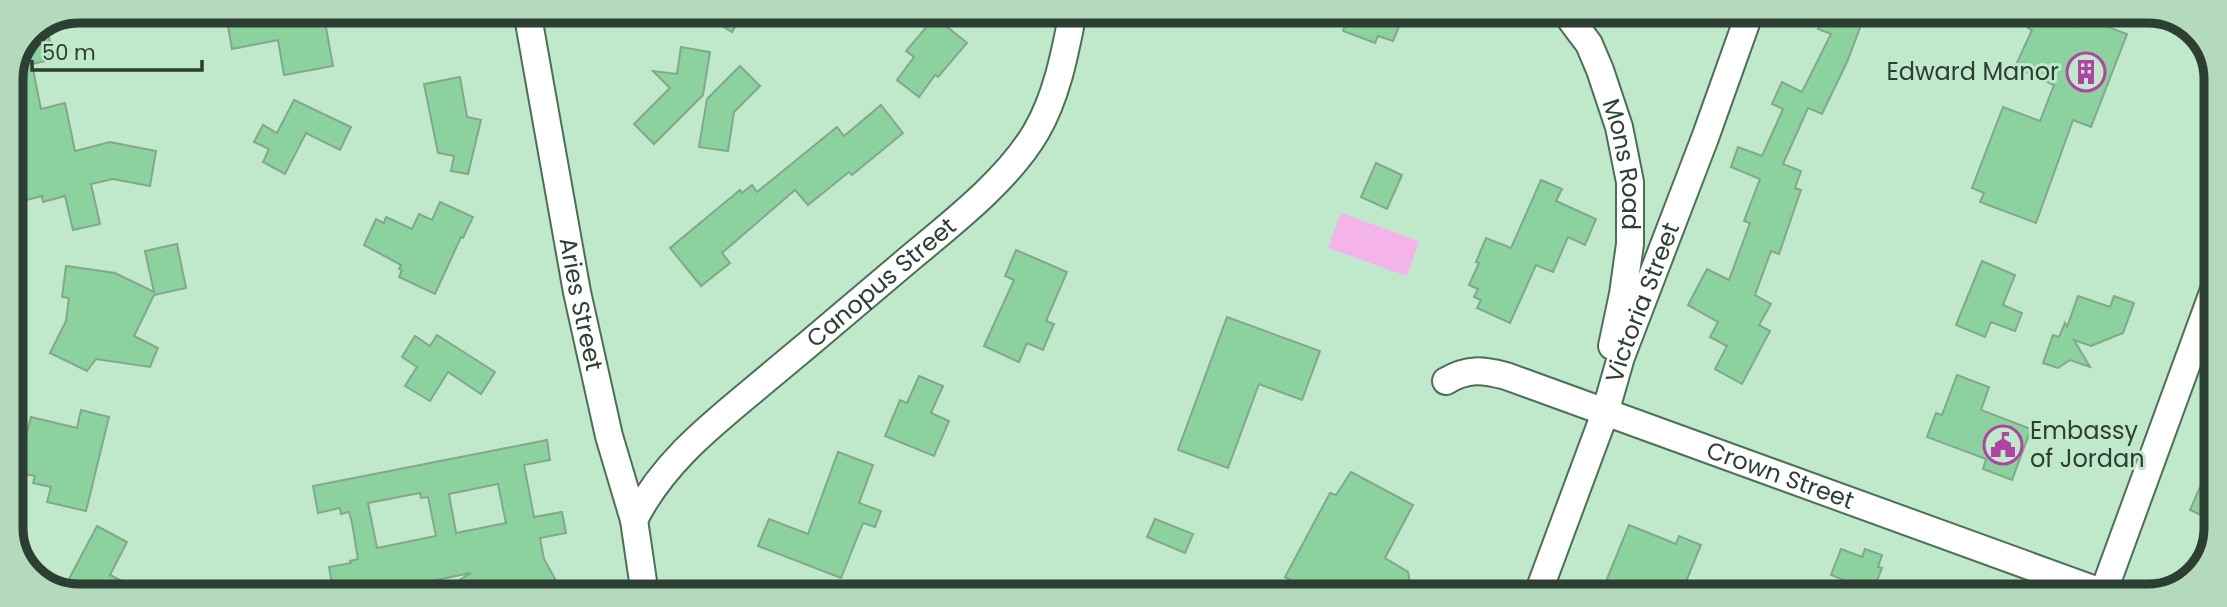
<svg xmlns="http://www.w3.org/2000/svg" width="2227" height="607" font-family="Poppins,sans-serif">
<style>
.green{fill:#f4b4e9}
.building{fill:#8bd29f;stroke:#82a88c;stroke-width:2;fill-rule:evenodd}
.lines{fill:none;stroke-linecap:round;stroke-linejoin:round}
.street-casing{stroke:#4c7056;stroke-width:30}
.street{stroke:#fff;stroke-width:26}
.labels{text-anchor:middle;stroke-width:6;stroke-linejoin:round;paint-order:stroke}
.poi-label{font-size:24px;fill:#2d3e32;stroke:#c0e8ca;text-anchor:end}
.street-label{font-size:24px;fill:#2d3e32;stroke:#c0e8ca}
.rim{fill:none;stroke:#2d3e32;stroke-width:9}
</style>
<rect width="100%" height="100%" fill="#c0e8ca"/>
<!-- green -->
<path class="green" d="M1341,213L1419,241L1407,276L1328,248Z"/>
<!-- building -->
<g class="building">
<path d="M247,11H323L333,66L284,75L278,40L232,49L226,15Z"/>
<path d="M697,11H744L732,32Z"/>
<path d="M1350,12H1397L1395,20L1401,22L1393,41L1378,36L1375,43L1343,31Z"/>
<path d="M1825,12H1866L1847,62L1822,114L1808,108L1783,164L1801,171L1795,188L1801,190L1779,254L1771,251L1755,295L1771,304L1759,325L1770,331L1742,384L1715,369L1727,346L1710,337L1718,322L1688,305L1707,269L1729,280L1750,223L1744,221L1760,179L1731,167L1738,147L1762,156L1783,109L1772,104L1782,82L1802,92L1831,34L1818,29Z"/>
<path d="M2035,13H2045L2077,27L2081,17L2127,34L2091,127L2073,120L2036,223L1980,202L1984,193L1972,188L2003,107L2040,121L2054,85L2015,67L2032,30L2028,28Z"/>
<path d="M935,17L967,43L938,77L935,75L919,97L897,80L914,57L906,51Z"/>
<path d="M46,24L54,59L32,64L41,109L65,103L75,151L110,142L156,151L150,186L113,179L91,184L100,224L73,230L65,196L43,202L42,196L11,204L10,79L31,30Z"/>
<path d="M681,47L710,52L703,95L654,144L634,124L670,88L653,71L677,74Z"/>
<path d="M740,66L760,86L734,112L728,151L699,147L707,99Z"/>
<path d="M460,77L467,117L481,120L468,174L451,171L454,156L438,153L424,84Z"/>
<path d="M294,100L351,127L340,150L306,133L285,174L263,162L269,149L254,142L263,125L277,133Z"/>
<path d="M881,105L903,133L852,175L849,172L808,205L795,190L722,253L730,263L701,286L670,248L740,190L742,193L752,185L757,192L837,127L844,136Z"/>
<path d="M1376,163L1402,175L1387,209L1361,197Z"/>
<path d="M1541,180L1562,189L1556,201L1596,219L1585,245L1568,237L1553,272L1536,265L1510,323L1477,308L1481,300L1474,297L1478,289L1469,285L1479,263L1476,262L1486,238L1511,248Z"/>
<path d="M440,202L473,217L463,238L461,237L435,294L399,277L402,270L399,269L401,265L364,245L376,219L384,223L386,217L412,229L419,214L432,220Z"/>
<path d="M177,244L186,288L154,295L134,336L158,348L150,367L96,359L87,371L50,353L66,321L69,298L62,297L66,266L115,273L154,292L145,251Z"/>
<path d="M1016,250L1067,272L1046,321L1054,324L1043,350L1027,343L1019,362L984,346L1014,280L1005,276Z"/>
<path d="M1982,261L2015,275L2003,305L2022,313L2015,331L1991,322L1985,337L1956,325Z"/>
<path d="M2078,296L2110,307L2114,296L2134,303L2123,333L2091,346L2074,340L2090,367L2070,360L2058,368L2043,363L2053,335L2059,337L2065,323L2067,327Z"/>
<path d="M1227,317L1320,351L1302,400L1259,384L1228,468L1178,450Z"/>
<path d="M437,335L495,372L481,394L448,372L430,401L405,386L417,367L402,357L415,336L430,346Z"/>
<path d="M1957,375L1989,387L1981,410L2031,429L2012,480L1983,469L1986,459L1927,437L1936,413L1942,415Z"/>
<path d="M919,376L943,386L931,413L949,421L934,456L885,436L900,400L907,403Z"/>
<path d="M81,410L109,417L86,511L47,502L51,487L33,483L35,476L11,471V451L21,454L31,417L77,428Z"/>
<path d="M547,440L550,460L524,465L534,517L562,512L566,533L540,538L544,559L564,595H435L471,573L367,594L366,592L334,595L329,567L351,563L350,561L358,559L352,523L349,512L341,514L340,508L318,513L313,486ZM498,484L506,523L456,533L449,494ZM420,493L421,498L428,497L436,536L377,548L368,503Z"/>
<path d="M838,452L873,465L859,503L881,511L875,527L863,523L841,578L758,546L769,519L808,534Z"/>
<path d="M2215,452L2214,516V521L2190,510Z"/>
<path d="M1351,472L1413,505L1385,558L1408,572L1410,582L1408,588L1400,595L1390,594L1370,584L1364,596H1320L1285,577L1330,493L1336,495Z"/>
<path d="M1155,519L1193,534L1185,553L1147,537Z"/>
<path d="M1629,525L1676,544L1679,536L1701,545L1680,596H1616L1602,591Z"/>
<path d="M97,526L127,542L110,575L148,594H61Z"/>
<path d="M1841,549L1862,557L1865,549L1882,555L1878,567L1882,568L1871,596H1850L1854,584L1831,575Z"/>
</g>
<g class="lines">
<defs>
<g id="street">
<path id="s1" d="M527,11L577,292L609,436L634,520L645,595"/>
<path id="s2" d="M1565,12L1589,44L1600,70L1619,127L1630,182V244L1623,294L1612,346"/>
<path id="s3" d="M1446,381C1468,368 1482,370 1506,376L2112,596"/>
<path id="s4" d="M634,520C661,466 705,430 751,392C804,348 856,304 909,259C951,224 1008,180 1036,132C1057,96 1065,53 1073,12"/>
<path id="s5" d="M1537,596L1605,413L1621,357L1705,138L1750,12"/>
<path d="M2102,596L2215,287"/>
</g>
</defs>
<!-- street casing -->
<use href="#street" class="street-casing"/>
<!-- street -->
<use href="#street" class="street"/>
</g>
<!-- icons -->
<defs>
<symbol id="building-ring" viewBox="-11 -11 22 22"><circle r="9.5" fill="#c0e8ca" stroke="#b043a3" stroke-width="1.5"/><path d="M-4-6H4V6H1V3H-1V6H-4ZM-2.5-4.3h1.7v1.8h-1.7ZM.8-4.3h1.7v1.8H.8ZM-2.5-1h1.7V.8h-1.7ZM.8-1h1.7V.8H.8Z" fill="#b043a3"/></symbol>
<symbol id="civic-ring" viewBox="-11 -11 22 22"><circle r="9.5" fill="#c0e8ca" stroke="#b043a3" stroke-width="1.5"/><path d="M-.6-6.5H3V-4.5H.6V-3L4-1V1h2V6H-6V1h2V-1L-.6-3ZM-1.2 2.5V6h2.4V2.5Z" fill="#b043a3"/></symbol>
</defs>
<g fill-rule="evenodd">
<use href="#building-ring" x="2064" y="50" width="44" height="44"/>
<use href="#civic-ring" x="1981" y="423" width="44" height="44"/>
</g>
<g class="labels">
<!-- poi labels -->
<g class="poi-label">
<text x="2059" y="80">Edward Manor</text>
<text x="2030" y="439" text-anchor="start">Embassy<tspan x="2030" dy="28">of Jordan</tspan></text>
</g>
<!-- street labels -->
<g class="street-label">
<text dy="8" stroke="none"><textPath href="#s2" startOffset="166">Mons Road</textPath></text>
<text dy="8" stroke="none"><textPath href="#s4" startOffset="345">Canopus Street</textPath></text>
<text dy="8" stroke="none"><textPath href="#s1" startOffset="298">Aries Street</textPath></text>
<text dy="8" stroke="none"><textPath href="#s5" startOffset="312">Victoria Street</textPath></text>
<text dy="8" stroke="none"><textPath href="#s3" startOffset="354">Crown Street</textPath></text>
</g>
</g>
<!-- crop -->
<path d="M0 0H2227V607H0ZM79 23H2148A56 56 0 0 1 2204 79V528A56 56 0 0 1 2148 584H79A56 56 0 0 1 23 528V79A56 56 0 0 1 79 23Z" fill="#b4dabe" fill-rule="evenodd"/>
<path class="rim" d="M79 23H2148A56 56 0 0 1 2204 79V528A56 56 0 0 1 2148 584H79A56 56 0 0 1 23 528V79A56 56 0 0 1 79 23Z"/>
<!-- scale -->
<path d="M32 60v10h170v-10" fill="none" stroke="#2d3e32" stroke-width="3.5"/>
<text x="42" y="60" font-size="21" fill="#2d3e32" stroke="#c0e8ca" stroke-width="5" paint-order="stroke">50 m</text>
</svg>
